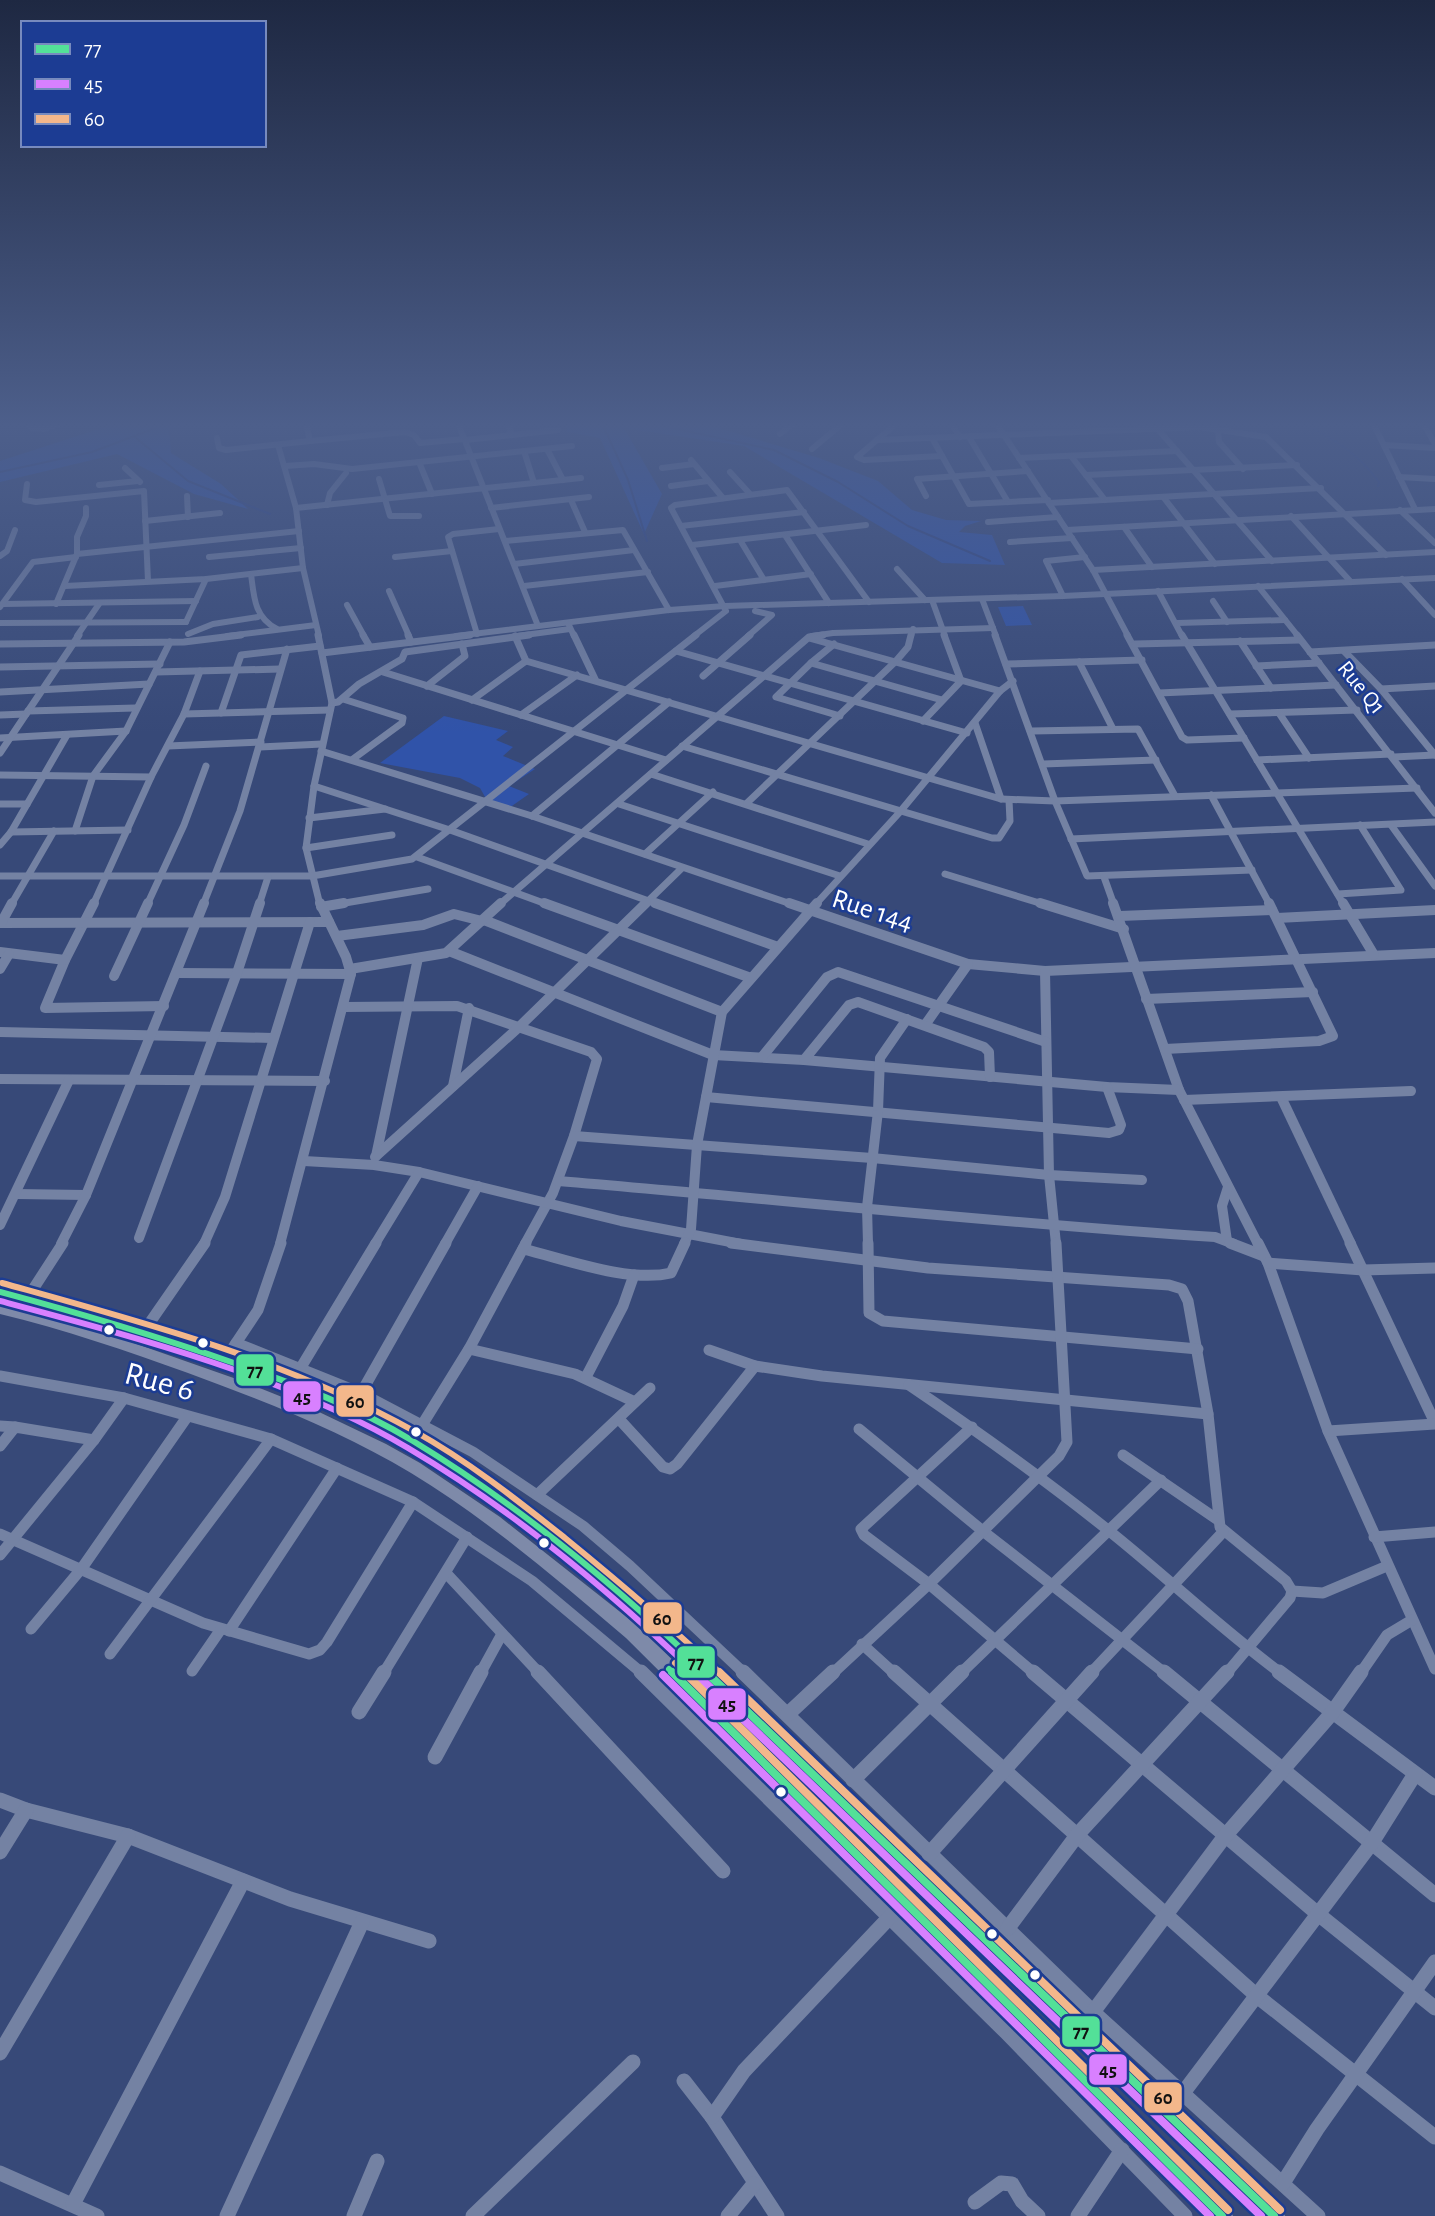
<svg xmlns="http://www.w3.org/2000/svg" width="1435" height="2216" font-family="'Alegreya Sans',sans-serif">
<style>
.green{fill:#3053a9}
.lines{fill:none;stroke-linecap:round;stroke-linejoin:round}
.stream{stroke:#2f4585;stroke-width:2}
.minor-far4{stroke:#7482a3;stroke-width:6}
.minor-far3{stroke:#7482a3;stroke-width:7}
.minor-far2{stroke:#7482a3;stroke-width:10}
.minor-far1{stroke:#7482a3;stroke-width:11}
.minor{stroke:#7482a3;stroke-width:15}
.major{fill:#7e8aa9;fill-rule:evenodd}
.bus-1-far1-casing{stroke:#1c3c93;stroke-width:11}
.bus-1-casing{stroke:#1c3c93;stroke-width:13}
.bus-2-far1-casing{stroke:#1c3c93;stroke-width:11}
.bus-2-casing{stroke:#1c3c93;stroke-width:13}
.bus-3-far1-casing{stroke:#1c3c93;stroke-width:11}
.bus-3-casing{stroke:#1c3c93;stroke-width:13}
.bus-1-far1{stroke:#53e098;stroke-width:6}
.bus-1{stroke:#53e098;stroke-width:8}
.bus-2-far1{stroke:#d880ff;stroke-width:6}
.bus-2{stroke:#d880ff;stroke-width:8}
.bus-3-far1{stroke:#f3b78b;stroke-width:6}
.bus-3{stroke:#f3b78b;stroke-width:8}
.bus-dot{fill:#fff;stroke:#1c3c93;stroke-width:2.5}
.labels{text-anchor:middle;stroke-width:5;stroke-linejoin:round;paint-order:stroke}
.far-street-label{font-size:23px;fill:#fff;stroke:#1c3c93}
.street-label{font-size:28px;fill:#fff;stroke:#1c3c93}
.near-street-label{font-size:33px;fill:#fff;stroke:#1c3c93}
.line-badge{stroke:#1c3c93;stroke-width:2.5}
.pale-badge-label{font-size:19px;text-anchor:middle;font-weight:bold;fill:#111}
</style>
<rect width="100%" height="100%" fill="#374978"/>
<!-- green -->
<g class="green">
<path d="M117,423H201L169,429L171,453L221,484L248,509L194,494L117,454L0,482V461Z"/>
<path d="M565,423H695L719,428L819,458L878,481L912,510L946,520L981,521L965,526L959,532L992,535L1005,565L942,563L744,446L624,428L662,494L644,534L600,438L568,432Z"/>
<path d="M1023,606L1032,625L1006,626L998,607Z"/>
<path d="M444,716L508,731L496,740L513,747L503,756L535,769L509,786L529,794L509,808L489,804L480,788L460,778L380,763Z"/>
</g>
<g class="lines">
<!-- stream -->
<g class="stream">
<path d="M602,423L628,480L647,541"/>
<path d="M649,423L774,450L838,482L908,526L990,561"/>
<path d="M1301,423C1333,438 1358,453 1379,482L1378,486"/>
<path d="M135,437L188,481L270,514"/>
<path d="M0,472L92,452L169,423"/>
</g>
<!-- minor-far4 -->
<g class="minor-far4">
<path d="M28,423L31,428L44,429L61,423"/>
<path d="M458,423L538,626"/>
<path d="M897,423L857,457L864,460L942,456"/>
<path d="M951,423L960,437"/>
<path d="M996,423L1093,570L1128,636"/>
<path d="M1373,423L1415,509"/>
<path d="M1423,423L1435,444"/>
<path d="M1156,427L1272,561"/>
<path d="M1218,430L1219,442L1243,469"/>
<path d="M780,434L794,423"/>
<path d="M512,435L558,430"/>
<path d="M969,437L1008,502"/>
<path d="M217,438L219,448L226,450L310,441L306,423"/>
<path d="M932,438L969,504L1048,500"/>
<path d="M465,440L512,435L508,423"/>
<path d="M877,440L1199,427L1266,437L1386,555"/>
<path d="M310,441L405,432L414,435L420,443L464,439"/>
<path d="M278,445L296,508L303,568L319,636"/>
<path d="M1384,445L1435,448"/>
<path d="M547,449L563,480"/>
<path d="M812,449L843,423"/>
<path d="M524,451L534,483"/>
<path d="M1071,456L1105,500"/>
<path d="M1019,458L1177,451"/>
<path d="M691,460L723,498"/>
<path d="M419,462L432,494"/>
<path d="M285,466L314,464L352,469L572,446"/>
<path d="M125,468L140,482"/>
<path d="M662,468L694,464"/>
<path d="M730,472L750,494"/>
<path d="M1086,475L1297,465"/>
<path d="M1399,477L1435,479"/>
<path d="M379,479L390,516H419"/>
<path d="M27,484L25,500L36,502L144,491L148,581"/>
<path d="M99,485L138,481"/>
<path d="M671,486L708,481"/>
<path d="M187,496L188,517"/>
<path d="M926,496L917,479L1028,471"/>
<path d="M1164,498L1215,564"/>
<path d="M571,500L585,532"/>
<path d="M1049,503L1321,488"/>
<path d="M327,505L330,493L346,473"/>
<path d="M296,508L581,478"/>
<path d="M491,508L589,497"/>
<path d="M1400,510L1435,543"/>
<path d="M1291,516L1351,582"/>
<path d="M145,521L220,513"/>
<path d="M988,522L1058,517"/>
<path d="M681,526L804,512"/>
<path d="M1124,527L1152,567"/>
<path d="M1067,530L1435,509"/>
<path d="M785,535L829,603"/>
<path d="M740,540L764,580"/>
<path d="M505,541L623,530L669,610"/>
<path d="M1010,542L1072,538"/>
<path d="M692,545L866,525"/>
<path d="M77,554L299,531"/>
<path d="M0,556L7,551L15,530"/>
<path d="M209,557L301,548"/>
<path d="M395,557L452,551"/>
<path d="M514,564L634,550"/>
<path d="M897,569L925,600"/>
<path d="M1093,570L1435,552"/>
<path d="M251,574C254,597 254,617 277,629"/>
<path d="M1402,579L1435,615"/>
<path d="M65,586L206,579L303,568"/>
<path d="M524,586L648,572"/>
<path d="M715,586L811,574"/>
<path d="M1258,586L1298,636"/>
<path d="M389,591L409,636"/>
<path d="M1158,591L1182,636"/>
<path d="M1063,596L1046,561L1085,557"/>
<path d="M982,599L996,636"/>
<path d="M932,600L945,636"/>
<path d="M1213,601L1227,622"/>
<path d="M3,604L196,601"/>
<path d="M56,604L77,554V537L86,516V508"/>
<path d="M347,605L364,636"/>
<path d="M0,607L33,562L76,557"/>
<path d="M186,622L206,579"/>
<path d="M0,623L186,622"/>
<path d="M568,623L574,636"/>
<path d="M1177,623L1285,620"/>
<path d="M188,634L213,624L258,617"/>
<path d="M477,634L448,537L453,534L499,529"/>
<path d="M77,636L99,604"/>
<path d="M227,636L316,625"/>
<path d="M456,636L669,610L725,606L1063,596L1435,578"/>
<path d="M517,636L570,629"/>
<path d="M694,636L726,611L671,508L675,505L787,490L869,602"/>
<path d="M748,636L772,615L755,611"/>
<path d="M812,636L833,633L993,628"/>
<path d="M911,636L913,629"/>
</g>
<!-- minor-far3 -->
<g class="minor-far3">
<path d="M318,635L332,703L314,786L306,848L320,905"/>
<path d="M363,635L370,647"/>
<path d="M408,635L411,642"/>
<path d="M574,635L595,679"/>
<path d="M995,635L1055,801L1087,876L1252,870"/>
<path d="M1127,635L1182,737L1187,740L1244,738"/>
<path d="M1182,635L1344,905"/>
<path d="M1297,635L1435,813"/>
<path d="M515,636L526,661L1001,799L1055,801L1417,788"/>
<path d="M809,638L1000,691"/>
<path d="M1240,641L1271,688"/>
<path d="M0,644L184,642L241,635"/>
<path d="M834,644L811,663L942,700"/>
<path d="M1135,644L1300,640"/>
<path d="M676,651L967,733"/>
<path d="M1344,651L1381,689L1435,755"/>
<path d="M1310,652L1435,645"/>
<path d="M322,653L470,635"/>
<path d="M1079,662L1113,729"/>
<path d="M811,663L776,697L840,716"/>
<path d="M1006,664L1142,660"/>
<path d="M1256,666L1319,663"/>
<path d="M0,667L160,664"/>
<path d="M156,672L280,669"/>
<path d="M383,672L666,760"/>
<path d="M703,676L750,635"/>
<path d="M427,686L465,656L462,644"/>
<path d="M1381,689L1435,686"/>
<path d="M0,692L149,684"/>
<path d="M1159,693L1336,685"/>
<path d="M343,699L403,718L402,723L353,759"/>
<path d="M472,700L526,661"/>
<path d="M332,703L338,702L359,684L402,659L405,652L529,635"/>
<path d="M28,711L135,708"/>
<path d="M221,713L241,655L320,646"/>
<path d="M1279,713L1309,758"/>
<path d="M184,714L330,710"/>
<path d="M1230,714L1357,710"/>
<path d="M0,715L26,714"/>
<path d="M521,715L577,675"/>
<path d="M923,721L961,681L944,635"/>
<path d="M975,723L1001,799"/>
<path d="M1032,731L1138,729L1175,796"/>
<path d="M0,738L126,731"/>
<path d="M168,746L261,742"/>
<path d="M682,746L992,838H999L1010,821L1009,800"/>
<path d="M260,747L322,744"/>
<path d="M321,751L532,816L794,905"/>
<path d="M0,753L79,635"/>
<path d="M1394,757L1435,755"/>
<path d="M1257,760L1391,754"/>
<path d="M1043,764L1156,760"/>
<path d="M651,774L868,844"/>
<path d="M0,775L151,777"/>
<path d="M314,786L450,830L660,905"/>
<path d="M1211,795L1270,905"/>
<path d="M747,803L896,661L908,647L911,635"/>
<path d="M0,804H27"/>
<path d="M619,804L840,876"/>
<path d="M532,816L669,702"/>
<path d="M309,818L385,809"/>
<path d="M1391,825L1435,886"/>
<path d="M75,831L93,776L126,731L170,642"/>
<path d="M11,832L128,830"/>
<path d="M1071,839L1435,822"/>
<path d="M0,845L11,832L67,735"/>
<path d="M306,848L392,835"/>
<path d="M645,854L713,792"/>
<path d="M417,857L549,905"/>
<path d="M945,874L1046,905"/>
<path d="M0,876H312L412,859L696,635"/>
<path d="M1104,877L1114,905"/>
<path d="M1338,894L1401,890L1360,825"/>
<path d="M11,905L54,831"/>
<path d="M93,905L151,777L184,714L200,671"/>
<path d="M147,905L184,825L206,766"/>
<path d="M203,905L240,811L287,649"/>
<path d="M259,905L268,877"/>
<path d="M333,905L428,889"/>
<path d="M499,905L809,637L823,635"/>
<path d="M644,905L682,868"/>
<path d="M815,905L899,813L1000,691L1013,681"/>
</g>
<!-- minor-far2 -->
<g class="minor-far2">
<path d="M94,903L65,960L45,1008L164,1006"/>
<path d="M544,903L751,978"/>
<path d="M655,903L778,947"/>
<path d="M789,903L968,964L1045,971L1435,953"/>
<path d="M1040,903L1124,929"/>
<path d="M1113,903L1179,1090L1258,1244"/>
<path d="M1343,903L1374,955"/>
<path d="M321,907L344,903"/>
<path d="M1120,916L1272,910"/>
<path d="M1277,918L1435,910"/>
<path d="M484,920L722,1012"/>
<path d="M0,923L329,922"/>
<path d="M1,923L12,903"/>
<path d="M337,936L423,925L454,914L482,921"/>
<path d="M449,951L713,1055L804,1060L1107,1087L1179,1090"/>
<path d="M0,952L65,960"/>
<path d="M0,969L9,954"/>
<path d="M350,969L446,953L501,903"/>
<path d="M1045,971L1049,1175L1056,1244"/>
<path d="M177,973L351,974"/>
<path d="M114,976L148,903"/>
<path d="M1146,999L1313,992"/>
<path d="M344,1007L457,1006L591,1052L597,1059L574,1136L553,1193L525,1244"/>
<path d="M925,1025L968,964"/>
<path d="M0,1032L273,1038"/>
<path d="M1165,1049L1319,1041L1333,1036L1269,903"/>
<path d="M762,1057L827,977L838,972L1046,1042"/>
<path d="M804,1060L849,1005L858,1002L984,1047L989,1052L990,1077"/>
<path d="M0,1079L325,1081"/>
<path d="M453,1086L469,1008"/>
<path d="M706,1097L1109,1133L1119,1130L1121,1125L1107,1087"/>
<path d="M1281,1097L1351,1244"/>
<path d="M1184,1100L1411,1091"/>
<path d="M574,1136L872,1158L1049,1175L1142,1180"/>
<path d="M376,1156L418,958"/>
<path d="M375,1157L519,1027L646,903"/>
<path d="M304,1161L374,1165L419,1172L621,1221L741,1244"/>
<path d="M558,1181C777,1199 996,1223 1215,1237L1234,1244"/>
<path d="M16,1194L86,1195"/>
<path d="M0,1225L69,1080"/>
<path d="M139,1238L237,973L260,903"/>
<path d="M1227,1241L1222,1206L1228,1187"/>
<path d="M61,1244L86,1195L204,903"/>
<path d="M204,1244L225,1197L310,922"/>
<path d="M280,1244L351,974L346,957L320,903"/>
<path d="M375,1244L419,1172"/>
<path d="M445,1244L478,1186"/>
<path d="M684,1244L691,1229L697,1145L722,1012L817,903"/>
<path d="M868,1244L867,1207L878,1111L880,1058L907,1019"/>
</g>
<!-- minor-far1 -->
<g class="minor-far1">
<path d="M731,1243L928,1268L1169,1285L1182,1289L1188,1301L1208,1414L1220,1527L1286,1581L1292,1591L1290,1598L1226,1674"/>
<path d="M868,1243L869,1313L883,1321L1198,1349"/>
<path d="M1230,1243L1264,1256"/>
<path d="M1258,1243L1268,1263L1328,1431L1435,1669"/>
<path d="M1350,1243L1435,1423"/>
<path d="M523,1249C565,1259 628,1283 671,1273L685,1243"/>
<path d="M1268,1263L1363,1270L1435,1268"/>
<path d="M28,1297L63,1243"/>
<path d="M144,1331L205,1243"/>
<path d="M236,1343L361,1393L473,1452L583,1526L630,1566L745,1674"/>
<path d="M469,1349L575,1374L635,1402"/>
<path d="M709,1350L755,1366L822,1376L1208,1414"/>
<path d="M226,1358L258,1310L281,1243"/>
<path d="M300,1369L376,1243"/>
<path d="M0,1376L124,1398L271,1439L413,1502L532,1581L643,1674"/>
<path d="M586,1377L623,1306L634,1275"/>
<path d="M909,1385C977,1431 1044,1479 1108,1530C1167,1577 1221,1629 1282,1674"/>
<path d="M361,1393L446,1243"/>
<path d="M619,1419L663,1467L670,1469L677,1464L755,1366"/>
<path d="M422,1425L469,1349L526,1243"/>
<path d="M0,1426L15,1427"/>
<path d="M972,1427L861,1529L864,1535L929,1584L1035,1674"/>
<path d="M859,1429L984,1532L1166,1674"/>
<path d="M1328,1431L1435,1424"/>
<path d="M0,1446L15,1427L94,1440"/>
<path d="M1123,1455L1218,1520"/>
<path d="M537,1495L650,1388"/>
<path d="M0,1534L203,1623L309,1654L320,1650L327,1642L413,1502"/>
<path d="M1374,1537L1435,1532"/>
<path d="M0,1555L94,1440L124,1398"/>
<path d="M446,1573L540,1674"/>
<path d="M1292,1591L1323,1593L1387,1566"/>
<path d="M31,1629L82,1568L187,1417"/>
<path d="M229,1631L337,1468"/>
<path d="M862,1644L895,1674"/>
<path d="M110,1654L271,1439"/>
<path d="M192,1671L221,1629"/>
<path d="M383,1674L467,1537"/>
<path d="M480,1674L502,1634"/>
<path d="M832,1674L929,1584L1059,1456L1067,1442L1056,1243"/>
<path d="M960,1674L1161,1480"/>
<path d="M1090,1674L1223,1532"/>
<path d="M1360,1674L1387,1635L1412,1620"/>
</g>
<!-- minor -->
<g class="minor">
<path d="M538,1672L723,1871"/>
<path d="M641,1672L1007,2033L1185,2216"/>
<path d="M743,1672L1093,2012L1318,2216"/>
<path d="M894,1672L1257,1996L1435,2137"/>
<path d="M1033,1672L1318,1914L1435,2008"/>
<path d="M1164,1672L1435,1895"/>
<path d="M1279,1672L1435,1788"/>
<path d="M359,1712L384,1672"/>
<path d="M788,1714L833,1672"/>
<path d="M435,1757L481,1672"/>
<path d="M853,1780L962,1672"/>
<path d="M0,1800L26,1810L128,1836L290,1899L429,1941"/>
<path d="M0,1852L26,1810"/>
<path d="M929,1854L1092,1672"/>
<path d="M1008,1928L1078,1834L1227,1672"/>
<path d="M1093,2012L1225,1836L1332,1713L1361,1672"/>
<path d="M0,2053L128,1836"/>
<path d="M684,2081L712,2117L777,2216"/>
<path d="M1183,2093L1371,1844L1415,1774"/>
<path d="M712,2117L744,2071L905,1901"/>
<path d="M0,2173L97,2216"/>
<path d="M1283,2183L1317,2129L1435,1962"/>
<path d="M975,2202L1001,2183L1012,2184L1022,2201L1038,2216"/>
<path d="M73,2204L243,1881"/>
<path d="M227,2216L362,1922"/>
<path d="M354,2216L377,2161"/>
<path d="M473,2216L633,2062"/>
<path d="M728,2216L754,2184"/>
<path d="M1078,2216L1122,2150"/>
</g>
<!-- major -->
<g class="major">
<path d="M0,1287C69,1301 136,1322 203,1345C277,1370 350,1397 417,1435C503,1484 580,1548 655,1612L1282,2208L1285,2216H1259L643,1622C569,1558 492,1494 407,1445C346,1409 280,1383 213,1360C143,1335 72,1313 0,1297Z"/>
<path d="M0,1304L63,1320L131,1342L245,1382L317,1411L386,1444L420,1463L500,1517L638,1626L1230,2208L1233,2216H1207L626,1638C557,1579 488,1520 411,1473C341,1431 264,1401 188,1373C126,1351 64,1329 0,1314Z"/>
</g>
<defs>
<g id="bus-1-far1">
<path d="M0,1292C79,1313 156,1336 234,1363C295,1384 357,1407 413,1441C520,1506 618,1587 708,1674"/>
<path d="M669,1669L674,1674"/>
</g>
<g id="bus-1">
<path d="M672,1672L1222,2216"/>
<path d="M706,1672L1274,2216"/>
</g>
<path id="bus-2-far1" d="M0,1301C135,1337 288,1377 408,1448C513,1510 609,1590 696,1674"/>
<g id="bus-2">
<path d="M694,1672L1261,2216"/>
<path d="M663,1675L1210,2216"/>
</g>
<g id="bus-3-far1">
<path d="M2,1283C142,1322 287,1360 414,1431C468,1461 517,1500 565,1538C619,1582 671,1626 721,1674"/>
<path d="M675,1663L686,1674"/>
</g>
<g id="bus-3">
<path d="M684,1672L1228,2210"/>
<path d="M719,1672L1280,2210"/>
</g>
</defs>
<!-- bus-1-far1 casing -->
<use href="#bus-1-far1" class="bus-1-far1-casing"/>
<!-- bus-1 casing -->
<use href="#bus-1" class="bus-1-casing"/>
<!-- bus-2-far1 casing -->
<use href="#bus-2-far1" class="bus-2-far1-casing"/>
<!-- bus-2 casing -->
<use href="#bus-2" class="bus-2-casing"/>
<!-- bus-3-far1 casing -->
<use href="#bus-3-far1" class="bus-3-far1-casing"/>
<!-- bus-3 casing -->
<use href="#bus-3" class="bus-3-casing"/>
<!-- bus-1-far1 -->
<use href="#bus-1-far1" class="bus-1-far1"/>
<!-- bus-1 -->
<use href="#bus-1" class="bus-1"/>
<!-- bus-2-far1 -->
<use href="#bus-2-far1" class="bus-2-far1"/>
<!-- bus-2 -->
<use href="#bus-2" class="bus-2"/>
<!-- bus-3-far1 -->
<use href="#bus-3-far1" class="bus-3-far1"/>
<!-- bus-3 -->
<use href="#bus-3" class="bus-3"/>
</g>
<!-- sky -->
<linearGradient id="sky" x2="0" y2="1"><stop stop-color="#1e2842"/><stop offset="0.58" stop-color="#4d5f8b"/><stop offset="1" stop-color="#4d5f8b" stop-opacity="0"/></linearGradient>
<rect width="1435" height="733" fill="url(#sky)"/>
<!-- markers -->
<g class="bus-dot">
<circle cx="109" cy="1330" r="6"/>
<circle cx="203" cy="1343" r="6"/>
<circle cx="416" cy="1432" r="6"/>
<circle cx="544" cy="1543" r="6"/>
<circle cx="781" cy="1792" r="6"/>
<circle cx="992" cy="1934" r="6"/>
<circle cx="1035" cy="1975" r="6"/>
</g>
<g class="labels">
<!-- far-street labels -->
<g class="far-street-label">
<text transform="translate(1362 687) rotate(51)" y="8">Rue Q1</text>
</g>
<!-- street labels -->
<g class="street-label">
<text transform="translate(873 909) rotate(18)" y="10">Rue 144</text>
</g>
<!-- near-street labels -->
<g class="near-street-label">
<text transform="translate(160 1380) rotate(15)" y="12">Rue 6</text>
</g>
</g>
<g class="line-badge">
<rect x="235" y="1353" width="40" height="34" rx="7" fill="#53e098"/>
<rect x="282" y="1380" width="40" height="33" rx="7" fill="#d880ff"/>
<rect x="335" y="1384" width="40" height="34" rx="7" fill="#f3b78b"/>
<rect x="642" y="1601" width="41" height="34" rx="7" fill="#f3b78b"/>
<rect x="676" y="1645" width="40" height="34" rx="7" fill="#53e098"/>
<rect x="707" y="1687" width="40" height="34" rx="7" fill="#d880ff"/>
<rect x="1061" y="2015" width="40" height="33" rx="7" fill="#53e098"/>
<rect x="1088" y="2053" width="40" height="33" rx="7" fill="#d880ff"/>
<rect x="1143" y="2081" width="40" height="33" rx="7" fill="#f3b78b"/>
</g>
<g class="pale-badge-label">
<text x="255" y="1377">77</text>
<text x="302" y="1403">45</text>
<text x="355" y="1408">60</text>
<text x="662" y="1625">60</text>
<text x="696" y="1669">77</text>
<text x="727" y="1710">45</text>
<text x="1081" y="2038">77</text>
<text x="1108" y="2076">45</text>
<text x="1163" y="2104">60</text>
</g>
<!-- legend -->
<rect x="21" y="21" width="245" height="126" fill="#1c3c93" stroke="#778abe" stroke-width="2"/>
<rect x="35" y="44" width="35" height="10" fill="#53e098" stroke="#778abe" stroke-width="2"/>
<text x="84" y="56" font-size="21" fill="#ffffff">77</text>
<rect x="35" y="79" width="35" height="10" fill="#d880ff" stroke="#778abe" stroke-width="2"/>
<text x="84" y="91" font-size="21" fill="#ffffff">45</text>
<rect x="35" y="114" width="35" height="10" fill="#f3b78b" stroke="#778abe" stroke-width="2"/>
<text x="84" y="126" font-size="21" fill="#ffffff">60</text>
</svg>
